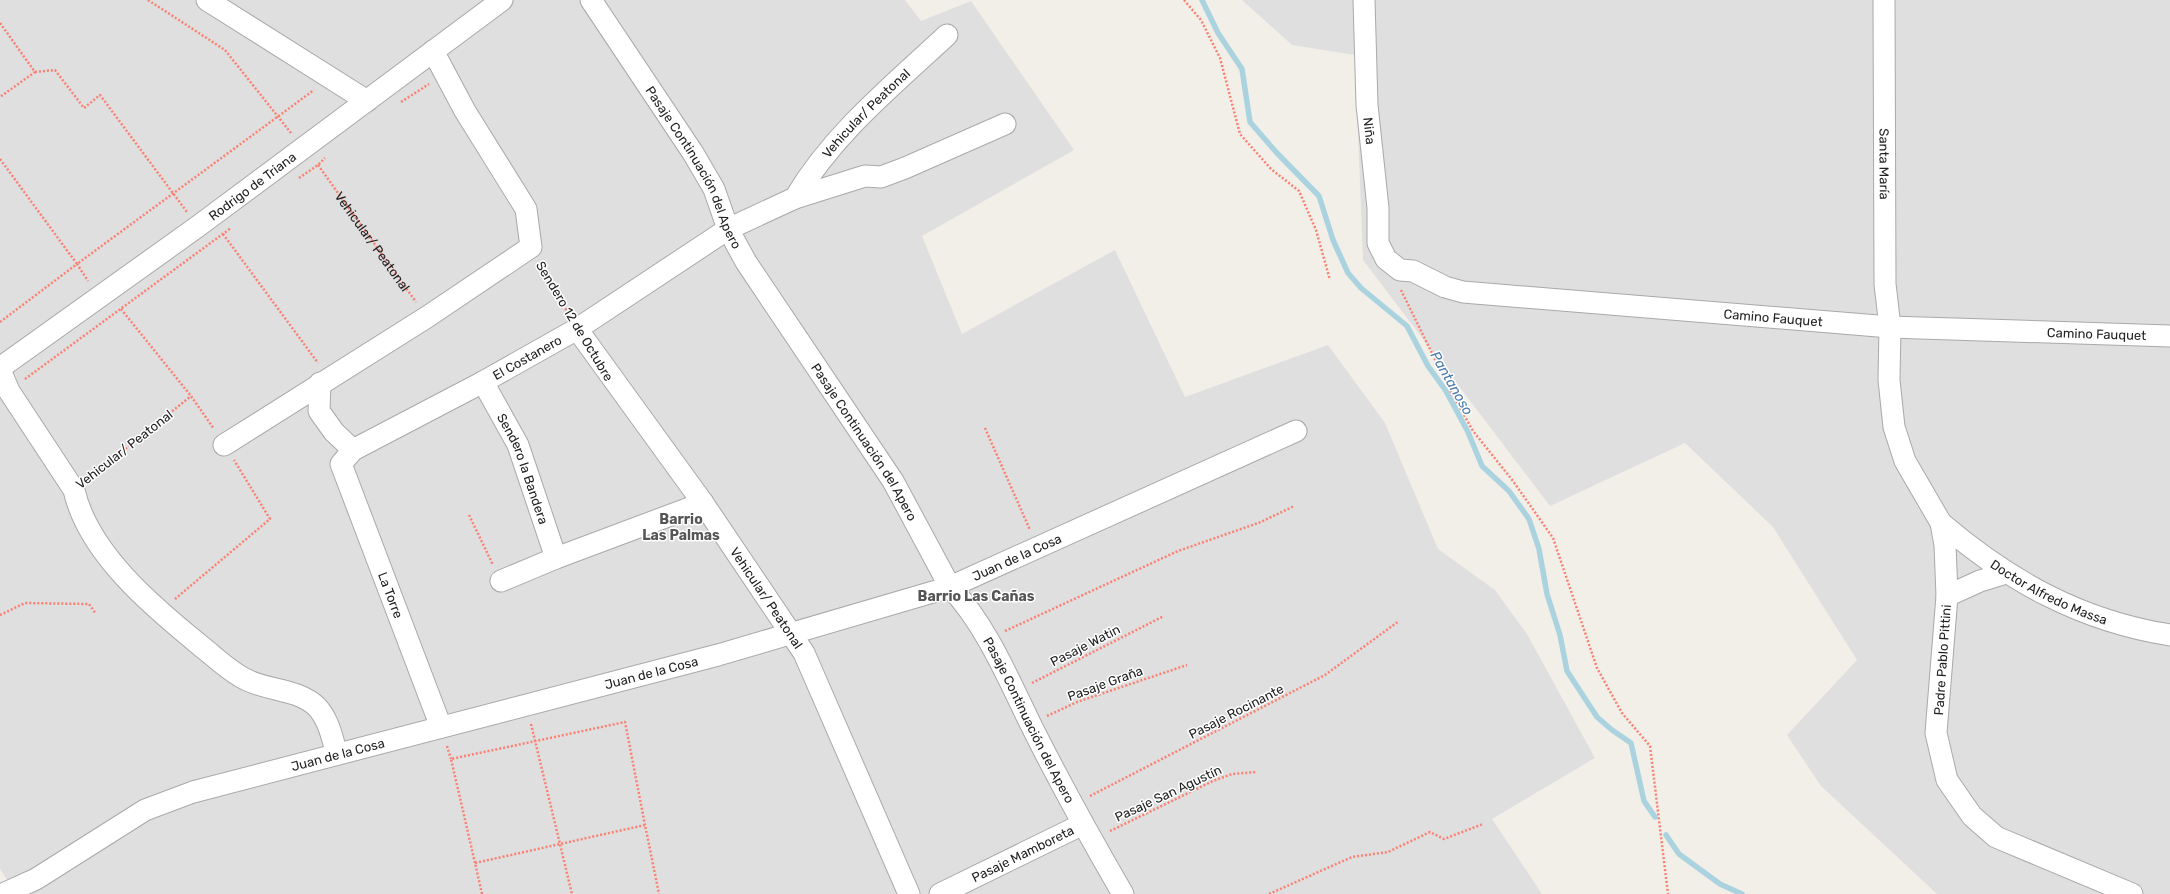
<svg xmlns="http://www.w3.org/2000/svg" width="2170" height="894" font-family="Rubik,sans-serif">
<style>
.residential{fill:#e0dfdf}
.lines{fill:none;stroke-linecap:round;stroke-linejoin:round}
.stream{stroke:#aad3df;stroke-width:5.5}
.street-casing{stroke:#a9a9a9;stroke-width:23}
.path{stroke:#fa8072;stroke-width:2.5;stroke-dasharray:2 2;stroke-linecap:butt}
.street{stroke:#fff;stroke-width:21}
.labels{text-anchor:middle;stroke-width:3;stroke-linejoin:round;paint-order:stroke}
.street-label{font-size:13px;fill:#222;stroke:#fff}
.water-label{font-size:14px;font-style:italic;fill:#4a7aab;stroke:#fff}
.neighbourhood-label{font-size:14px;font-weight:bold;fill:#555;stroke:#fff}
</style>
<rect width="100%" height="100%" fill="#f2efe9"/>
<!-- residential -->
<g class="residential">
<path d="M0,0H905L921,21L971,1L1074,150L922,236L962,334L1115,250L1185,397L1328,345L1385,423L1438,549L1495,590L1527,634L1595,758L1492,819L1542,894H16L0,869Z"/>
<path d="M1242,0H2170V894H1937L1821,786L1787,735L1857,660L1773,527L1685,443L1550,506L1363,260L1355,55L1292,45Z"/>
</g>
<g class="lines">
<!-- stream -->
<g class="stream">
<path d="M1202,0L1218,33L1242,69L1250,122L1276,152L1319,196L1333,240L1348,273L1361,288L1407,326L1428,366L1446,391L1468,432L1482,466L1509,491L1529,519L1539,549L1547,594L1560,635L1567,671L1597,717L1612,730L1631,743L1644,801L1655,817"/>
<path d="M1666,835L1679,854L1720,884L1742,894"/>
</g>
<defs>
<g id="street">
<path d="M207,0L367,101"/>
<path id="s2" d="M591,0L693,153L714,189L728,229L746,262L893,481L950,587C985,623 1009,680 1031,725C1060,783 1091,839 1123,894"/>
<path id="s3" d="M1364,0L1367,105L1378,208V243L1386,259L1400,270L1413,271L1445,287L1463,292L1890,327L2170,336"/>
<path id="s4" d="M1884,0L1885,284L1890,327L1889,380L1894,427L1905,461L1941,523L1945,545L1947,596L1936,733L1947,780L1972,816L1996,837L2132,894"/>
<path id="s5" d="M795,198C833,134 892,86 947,35"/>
<path id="s6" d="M577,329L703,503L804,653L909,894"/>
<path id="s7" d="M0,368L197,227L502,0"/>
<path d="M0,370L9,391L74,490C88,553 153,607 201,646C215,657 230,672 247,680C269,691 299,689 317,707C329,720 332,738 337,754"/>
<path id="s8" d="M483,382L518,445L556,558"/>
<path d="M320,383L319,411L334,432L353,450"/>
<path d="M224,445L427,317L531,247L526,209L465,111L433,51"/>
<path id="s9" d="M1941,523C2009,581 2081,621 2170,635"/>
<path d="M501,581L556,558L703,503"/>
<path d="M1947,596L1980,581L2006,573"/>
<path id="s10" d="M441,727L341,464L353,450L483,382L577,329L728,229L795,198L865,176L881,177L905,168L1005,124"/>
<path id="s11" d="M3,894L36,879L145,810L193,792L718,655L950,587L1296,431"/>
<path id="s12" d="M940,894L1083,824"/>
</g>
</defs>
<!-- street casing -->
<use href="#street" class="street-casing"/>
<!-- path -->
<g class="path">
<path d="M148,0L225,50L291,133"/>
<path d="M1184,0L1201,20L1220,58L1240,134L1271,169L1299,191L1316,230L1330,280"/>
<path d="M0,23L35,72L0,97"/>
<path d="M35,72L55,70L84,108L100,95L187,212"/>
<path d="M401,102L429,84"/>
<path d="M0,159L77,264L314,90"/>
<path id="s1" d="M318,165L416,302"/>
<path d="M299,178L318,165L325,158"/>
<path d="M223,234L318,363"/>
<path d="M540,263L568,313"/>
<path d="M1401,290L1450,390L1473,431L1513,481L1553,538L1597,668L1622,713L1650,746L1668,894"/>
<path d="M121,309L191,396L214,429"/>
<path d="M0,322L77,264L88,281"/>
<path d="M25,379L231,228"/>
<path d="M985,428L1030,530"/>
<path d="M88,479L191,396"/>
<path d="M469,515L493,565"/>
<path d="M175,599L270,519L234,460"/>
<path d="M0,615L25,603L89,604L96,614"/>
<path d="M1005,631L1178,551L1261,522L1294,506"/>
<path d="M1032,683L1164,616"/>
<path d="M1047,716L1077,702L1187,665"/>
<path d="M531,724L572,894"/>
<path d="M447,746L451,759"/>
<path d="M1090,796L1325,675L1399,621"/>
<path d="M1110,831L1213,781L1232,774L1256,772"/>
<path d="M475,863L451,759L625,722L645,825"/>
<path d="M482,894L475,863L645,825L659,894"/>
<path d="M1269,894L1352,857L1388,852L1430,832L1444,839L1483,824"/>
</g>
<!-- street -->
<use href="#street" class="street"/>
</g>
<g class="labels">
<!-- street labels -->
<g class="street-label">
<text dy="5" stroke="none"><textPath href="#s5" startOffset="111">Vehicular/ Peatonal</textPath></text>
<text dy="5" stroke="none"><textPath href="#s3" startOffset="131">Niña</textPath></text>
<text dy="5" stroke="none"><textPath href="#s4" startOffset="164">Santa María</textPath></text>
<text dy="5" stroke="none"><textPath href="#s2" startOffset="197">Pasaje Continuación del Apero</textPath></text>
<text dy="5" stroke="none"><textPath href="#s7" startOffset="311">Rodrigo de Triana</textPath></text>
<text dy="5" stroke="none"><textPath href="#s1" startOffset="94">Vehicular/ Peatonal</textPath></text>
<text dy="5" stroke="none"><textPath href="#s3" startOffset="658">Camino Fauquet</textPath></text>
<text transform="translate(575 321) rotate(59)" y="5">Sendero 12 de Octubre</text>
<text dy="5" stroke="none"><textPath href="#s3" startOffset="982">Camino Fauquet</textPath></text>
<text dy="5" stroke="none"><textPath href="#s10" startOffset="497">El Costanero</textPath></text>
<text dy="5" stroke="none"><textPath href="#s2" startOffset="521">Pasaje Continuación del Apero</textPath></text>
<text transform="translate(124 449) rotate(-38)" y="5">Vehicular/ Peatonal</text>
<text dy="5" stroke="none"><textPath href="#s8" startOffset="96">Sendero la Bandera</textPath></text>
<text dy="5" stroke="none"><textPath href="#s11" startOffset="1074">Juan de la Cosa</textPath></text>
<text dy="5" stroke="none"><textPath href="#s9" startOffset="129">Doctor Alfredo Massa</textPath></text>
<text transform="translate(391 595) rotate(69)" y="5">La Torre</text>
<text dy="5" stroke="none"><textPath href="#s6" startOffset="329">Vehicular/ Peatonal</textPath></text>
<text transform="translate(1085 645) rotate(-27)" y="5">Pasaje Watin</text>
<text transform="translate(1942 660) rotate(-86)" y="5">Padre Pablo Pittini</text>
<text dy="5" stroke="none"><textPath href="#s11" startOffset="690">Juan de la Cosa</textPath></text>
<text transform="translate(1105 683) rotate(-20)" y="5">Pasaje Graña</text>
<text transform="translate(1236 711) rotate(-27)" y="5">Pasaje Rocinante</text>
<text dy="5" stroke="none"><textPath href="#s2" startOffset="845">Pasaje Continuación del Apero</textPath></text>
<text dy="5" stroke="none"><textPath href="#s11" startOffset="366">Juan de la Cosa</textPath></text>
<text transform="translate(1168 793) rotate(-25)" y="5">Pasaje San Agustín</text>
<text dy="5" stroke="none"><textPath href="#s12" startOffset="92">Pasaje Mamboreta</textPath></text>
</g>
<!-- water labels -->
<g class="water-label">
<text transform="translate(1452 383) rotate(60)" y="5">Pantanoso</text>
</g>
<!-- neighbourhood labels -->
<g class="neighbourhood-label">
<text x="681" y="524">Barrio<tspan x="681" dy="16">Las Palmas</tspan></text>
<text x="976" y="601">Barrio Las Cañas</text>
</g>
</g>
</svg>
